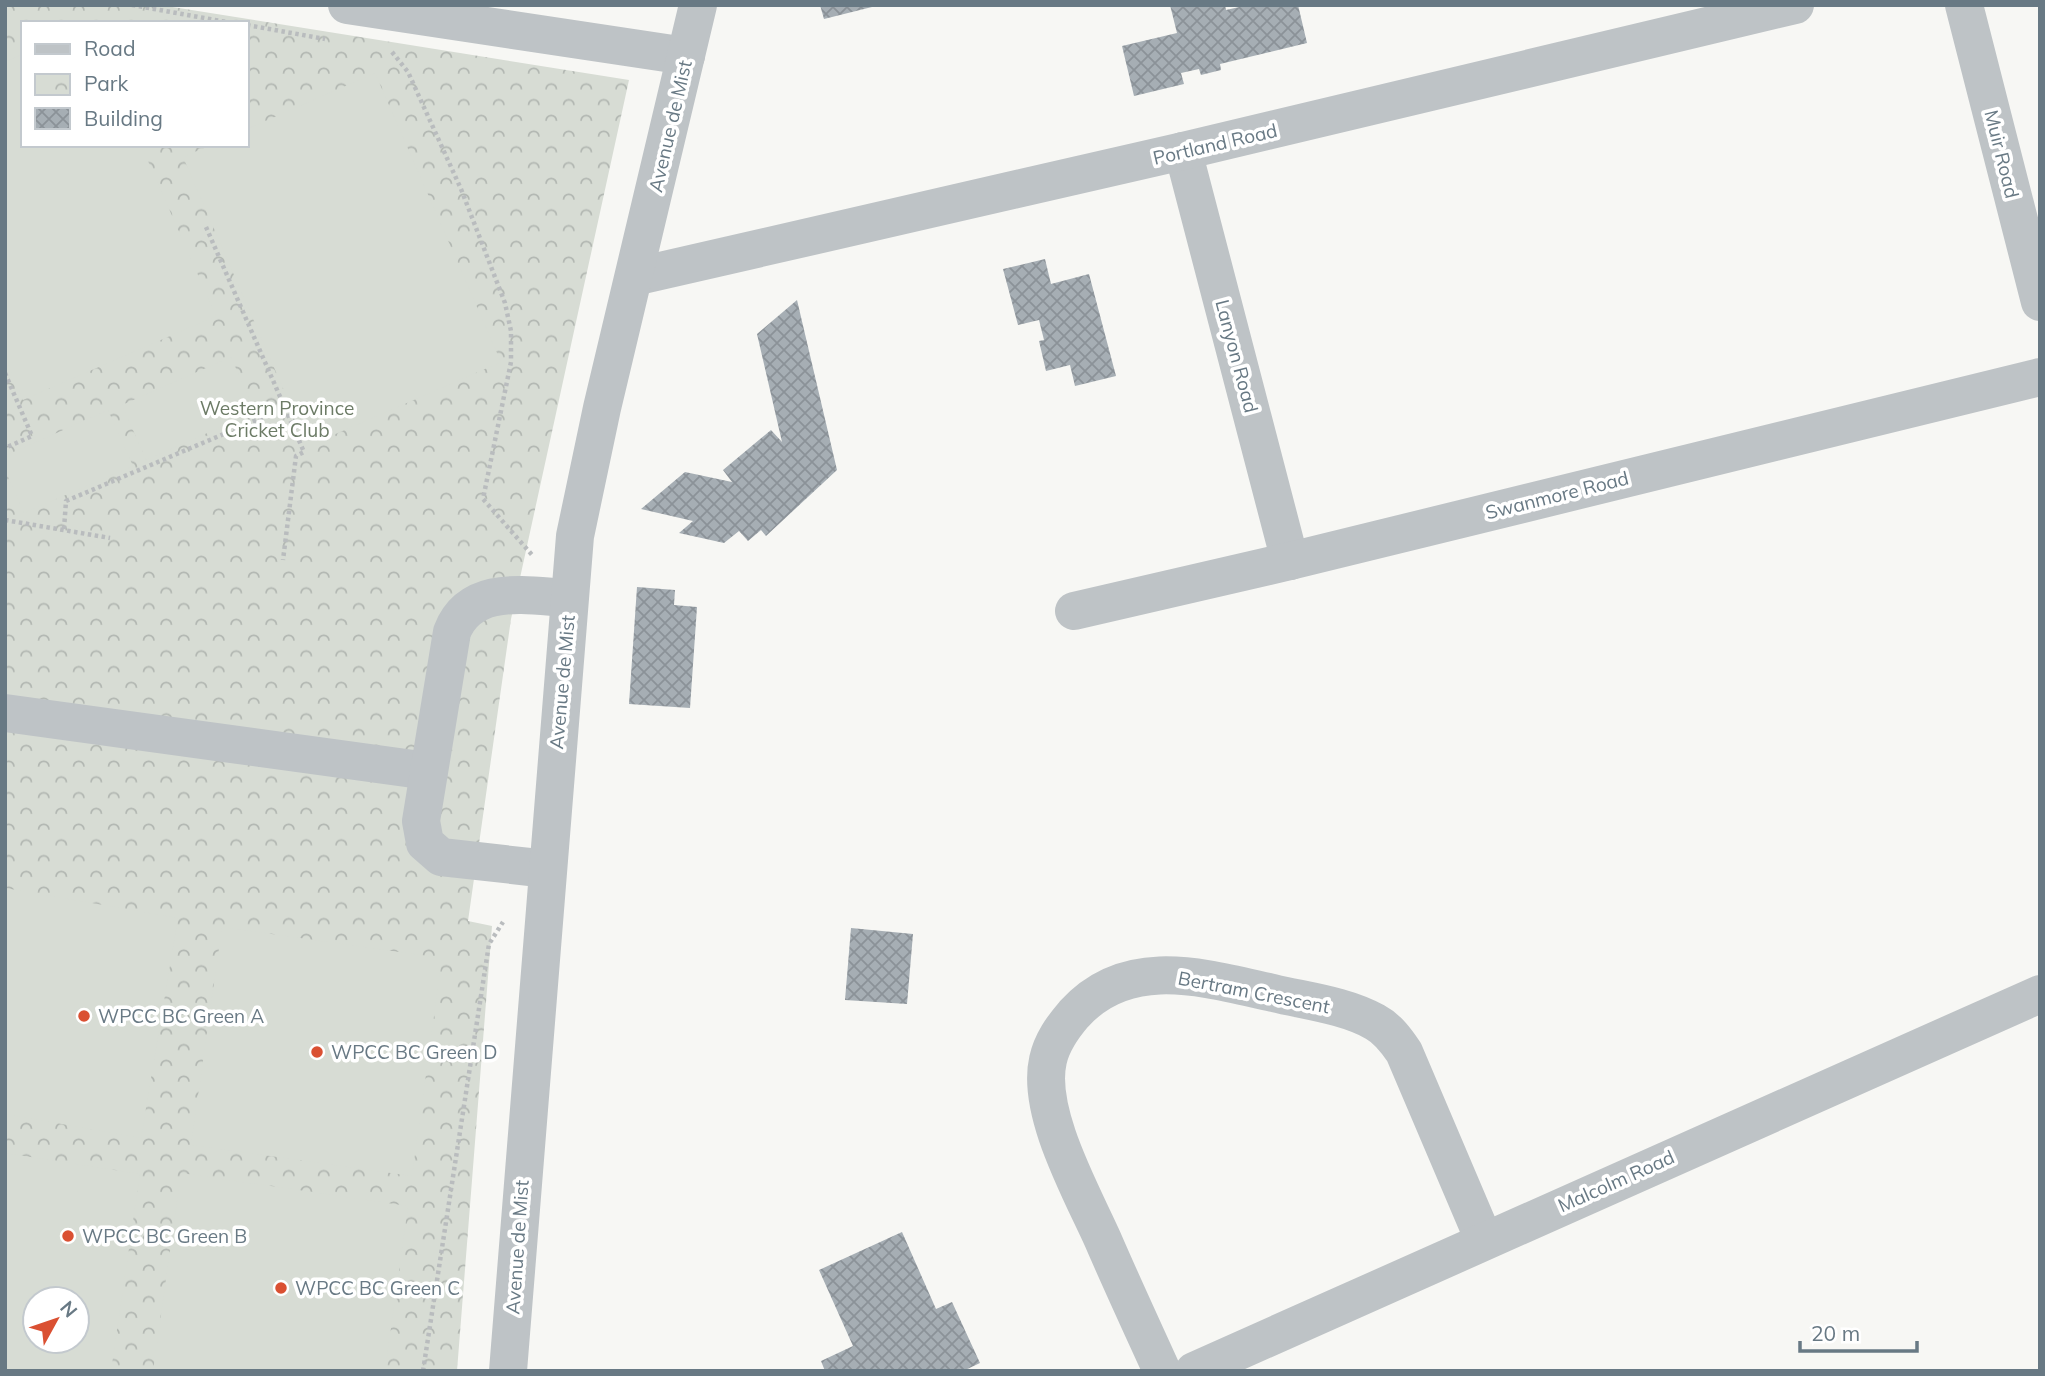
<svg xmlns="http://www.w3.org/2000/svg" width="2045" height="1376" font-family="Mulish,sans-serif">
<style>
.park{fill:url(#park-crowns);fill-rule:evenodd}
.pitch{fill:#d7dcd4;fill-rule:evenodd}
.building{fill:url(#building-cross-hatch)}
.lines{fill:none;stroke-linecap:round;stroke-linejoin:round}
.path{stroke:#b9bcbe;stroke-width:4.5;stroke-dasharray:3.5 3.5;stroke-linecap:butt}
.minor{stroke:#bec3c6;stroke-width:38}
.poi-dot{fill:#da5032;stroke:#fff;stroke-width:2.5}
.labels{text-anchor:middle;stroke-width:7;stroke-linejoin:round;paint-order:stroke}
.street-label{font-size:19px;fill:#687984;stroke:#fff}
.park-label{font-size:19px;fill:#6c7b66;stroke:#fff}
.poi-label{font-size:19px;fill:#687984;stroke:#fff;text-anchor:start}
</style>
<defs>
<pattern id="park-crowns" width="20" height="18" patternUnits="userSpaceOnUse" patternTransform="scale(1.75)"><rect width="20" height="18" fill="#d7dcd4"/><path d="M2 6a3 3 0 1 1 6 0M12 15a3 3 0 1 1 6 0" fill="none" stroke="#b2b7b2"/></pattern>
<pattern id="building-cross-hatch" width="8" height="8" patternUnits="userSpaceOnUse" patternTransform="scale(1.75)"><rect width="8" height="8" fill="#a6aeb4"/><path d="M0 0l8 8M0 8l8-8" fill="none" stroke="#8b9298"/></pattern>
</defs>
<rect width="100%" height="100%" fill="#f7f7f4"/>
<!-- park -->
<path class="park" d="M5,5H160L629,80L511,619L468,921L492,926L457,1371H5ZM23,23H247V145H23ZM35,1299H77V1341H35Z"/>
<!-- pitch -->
<g class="pitch">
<path d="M23,54V145H141L216,316L23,400L5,357V62Z"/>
<path d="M375,73L501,362L308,446L183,157L211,145H247V129Z"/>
<path d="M231,357L255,412L146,460L122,405Z"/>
<path d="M108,410L133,466L24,513L5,470V456Z"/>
<path d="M5,888L178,918L141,1138L5,1114Z"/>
<path d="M222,927L442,958L412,1176L191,1145Z"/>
<path d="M5,1153L140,1174L111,1371H5ZM77,1299V1341H35V1299Z"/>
<path d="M181,1173L408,1206L385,1371H153Z"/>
</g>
<!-- building -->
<g class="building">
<path d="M820,5H876V6L824,19Z"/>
<path d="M1170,5H1225L1226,10L1248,5H1298L1307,43L1220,64L1221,70L1201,75L1199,69L1181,73L1184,84L1134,96L1122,46L1177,33Z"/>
<path d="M1045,259L1051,284L1089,274L1116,376L1075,386L1070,365L1046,371L1039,341L1044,340L1039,320L1018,325L1003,269Z"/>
<path d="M797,300L837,470L766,536L761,530L748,541L739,531L724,543L679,533L693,521L641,509L685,472L732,482L723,470L771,430L782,442L757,334Z"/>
<path d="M637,587L675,590L674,605L697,607L690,708L629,704Z"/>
<path d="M851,928L913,934L907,1004L845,1000Z"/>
<path d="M902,1232L936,1309L952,1302L980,1363L963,1371H825L821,1361L853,1346L819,1270Z"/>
</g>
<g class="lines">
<!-- path -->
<g class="path">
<path d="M132,5L232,23"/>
<path d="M247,25L325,39"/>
<path d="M392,52L408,72L461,189L505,303L511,331V362L483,499L533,556"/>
<path d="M206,227L285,408"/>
<path d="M5,373L32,436L5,448"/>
<path d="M5,520L110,538"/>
<path d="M64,529L66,501L285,408L304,452L296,456L283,560"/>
<path d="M423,1371L489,944L503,922"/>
</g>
<!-- minor -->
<g class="minor">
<path d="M347,5L686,56"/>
<path d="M1964,5L2040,302"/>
<path d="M1183,151L1290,561"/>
<path d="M634,277L1183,151L1795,5"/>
<path d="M1074,611L1290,561L2040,377"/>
<path d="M5,713L428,771"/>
<path d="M548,869L441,857L425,843L421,821L452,632C471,583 528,596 569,598"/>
<path d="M508,1371L575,536L602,408L698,5"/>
<path d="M1162,1371C1142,1327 1122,1284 1103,1240C1082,1193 1036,1112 1048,1060C1052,1042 1062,1028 1074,1014C1128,954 1205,978 1273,993C1306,1001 1344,1005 1375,1022C1388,1029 1396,1040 1404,1052L1484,1240"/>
<path d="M1194,1371L2040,994"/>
</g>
</g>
<!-- markers -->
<g class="poi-dot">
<circle cx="84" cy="1016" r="7"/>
<circle cx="317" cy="1052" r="7"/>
<circle cx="68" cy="1236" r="7"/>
<circle cx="281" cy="1288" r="7"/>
</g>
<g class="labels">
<!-- street labels -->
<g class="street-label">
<text transform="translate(670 126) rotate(-77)" y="7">Avenue de Mist</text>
<text transform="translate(1215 144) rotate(-13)" y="7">Portland Road</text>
<text transform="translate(2002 154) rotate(76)" y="7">Muir Road</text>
<text transform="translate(1237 356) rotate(75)" y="7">Lanyon Road</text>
<text transform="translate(1557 495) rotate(-14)" y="7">Swanmore Road</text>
<text transform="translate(562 682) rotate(-85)" y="7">Avenue de Mist</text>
<text transform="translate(1254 992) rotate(11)" y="7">Bertram Crescent</text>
<text transform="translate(1616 1181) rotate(-24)" y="7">Malcolm Road</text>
<text transform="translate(517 1247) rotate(-86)" y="7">Avenue de Mist</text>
</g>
<!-- park labels -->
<g class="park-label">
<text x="277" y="415">Western Province<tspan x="277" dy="22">Cricket Club</tspan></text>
</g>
<!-- poi labels -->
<g class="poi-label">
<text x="98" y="1023">WPCC BC Green A</text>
<text x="331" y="1059">WPCC BC Green D</text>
<text x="82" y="1243">WPCC BC Green B</text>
<text x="295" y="1295">WPCC BC Green C</text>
</g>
</g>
<!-- border -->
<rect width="2045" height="1376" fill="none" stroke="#687984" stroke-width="14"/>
<!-- legend -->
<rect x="21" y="21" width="228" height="126" fill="#ffffff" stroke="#c3c9ce" stroke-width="2"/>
<rect x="35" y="44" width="35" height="10" fill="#bec3c6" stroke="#c3c9ce" stroke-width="2"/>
<text x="84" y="56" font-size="21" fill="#687984">Road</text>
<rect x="35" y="74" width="35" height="21" fill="url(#park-crowns)" stroke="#c3c9ce" stroke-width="2"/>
<text x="84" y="91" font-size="21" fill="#687984">Park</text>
<rect x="35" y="108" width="35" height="21" fill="url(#building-cross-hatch)" stroke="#c3c9ce" stroke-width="2"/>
<text x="84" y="126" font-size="21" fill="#687984">Building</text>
<!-- north arrow -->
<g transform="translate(56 1320) rotate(50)"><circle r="33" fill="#ffffff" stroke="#c3c9ce" stroke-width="2"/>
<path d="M0-5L12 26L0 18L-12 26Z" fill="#da5032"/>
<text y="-10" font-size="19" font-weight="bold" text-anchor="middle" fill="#687984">N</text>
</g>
<!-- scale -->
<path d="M1800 1341v10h117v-10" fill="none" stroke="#687984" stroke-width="3.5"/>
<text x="1811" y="1341" font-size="21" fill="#687984" stroke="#ffffff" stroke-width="5" paint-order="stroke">20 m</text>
</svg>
